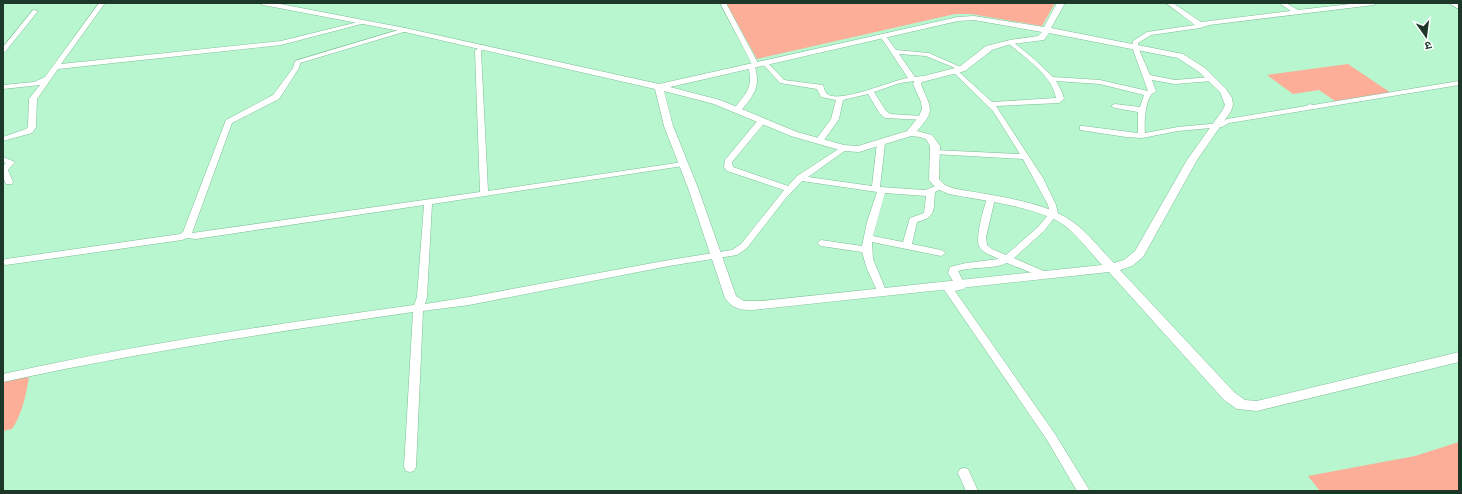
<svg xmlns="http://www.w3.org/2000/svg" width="1462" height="494" font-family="Inter,'Noto Sans Devanagari',sans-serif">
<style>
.green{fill:#fdae98}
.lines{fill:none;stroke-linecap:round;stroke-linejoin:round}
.minor-casing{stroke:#7fbd97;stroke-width:1}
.tertiary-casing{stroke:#7fbd97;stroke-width:1}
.minor{fill:#fff;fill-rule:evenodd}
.tertiary{fill:#fff;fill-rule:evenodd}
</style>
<rect width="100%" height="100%" fill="#b7f6ce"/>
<!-- green -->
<g class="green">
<path d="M726,3H1055L1042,26L971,14H955L757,59Z"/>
<path d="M1348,64L1391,93L1335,101L1319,90L1293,94L1267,75Z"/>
<path d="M29,377C26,395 22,414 12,429L3,431V381Z"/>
<path d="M1459,442V491H1320L1308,476L1415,456Z"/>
</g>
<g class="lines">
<defs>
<g id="minor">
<path d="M99,3H105L61,64L281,41L362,21L365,23L281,45L58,69L37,99L36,127L32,133L3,141V137L26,129L28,127L29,99L40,85L3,89V85L34,82L45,77Z"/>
<path d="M720,3H726L759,65L755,67C761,88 753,96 740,112H737L733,110C746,93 754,88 748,66L752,64Z"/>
<path d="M1166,3H1173L1201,22L1291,11L1279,3H1286L1298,10L1359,3H1377L1374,5L1209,25L1200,28L1151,35L1138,43V47L1150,75L1175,80L1211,77L1214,79L1211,81L1175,84L1152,80L1156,91C1154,93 1152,93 1151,95C1145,103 1144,124 1145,133L1178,127L1220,123L1227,119L1306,106L1310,104L1313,105L1459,81V85L1229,123L1222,127L1178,131L1142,138L1126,137L1080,130V126H1083L1138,133V112L1115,108L1111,106L1115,104L1140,107L1144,95L1100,84L1056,81L1062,92L1064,99L1059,103L996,106L1043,178L1056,205L1058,213L1044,231L1014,258L1048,273L1050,275L1045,278L1042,277L1007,263C991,270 974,266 958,271L966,287L964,289L955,291L1055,434L1090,491H1077L1047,440L943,288L945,286L955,284L948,273L950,267L966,263L999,259C993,256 985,254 980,248C974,241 984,205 988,197H994L995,199L986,237L987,245L992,249L1006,255L1038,227L1050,213L1048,205L1023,159L934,154L930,152L934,150L1020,154L993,111L953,72L954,71H958L992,102L1056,98C1052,75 1025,58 1008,43V41H1012L1034,59L1053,77L1100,80L1148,91L1132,47L1133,41L1147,32L1195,25Z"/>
<path d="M1448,3H1456L1459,5V9Z"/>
<path d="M33,10L38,11L5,52L3,53V47Z"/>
<path d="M405,28L407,29V31L300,63L299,68L279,99L232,123L192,233L480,192L475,51L482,45L485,47L481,51L488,191L683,162L687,164L683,166L432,204L427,297L425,304L469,297L669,260L732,250L741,244L784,190L727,171L724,167L725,160L759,119H762L766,121L732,162L733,167L788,186L797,176L843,146H846L847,148L846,150L808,177L872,186L877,143L881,141H884L885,143L880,187L925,190L941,184L945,187L935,192C933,210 937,217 917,222L912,244L941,250L946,253L941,256L872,242L873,259L887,293L885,295H879L867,269L862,252L821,246L817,243L821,240L862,246L867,222L877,192L802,181L785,199L747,248L737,255L669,266L469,305L423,311L416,467L414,471L410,472L406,471L404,467L413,312C275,332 139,352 3,382V374C139,344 277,324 414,305L417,297L424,205L196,239L187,238L182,240L6,265L3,264V260L6,259L180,234L183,232L226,120L273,95L293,68L295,61ZM885,193L926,196L924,213L910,218L903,242L873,236Z"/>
<path d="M883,34L885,35L896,50L929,53L965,69L964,70H960L926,56L899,54L915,77L922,76L925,78L922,80L900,83L874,92L886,111L890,114L922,116H925V120L885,118L880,114L868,94L843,100L839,119L822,143H816L815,141L831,119L836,100L821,97L817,89L780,83L762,63L763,62H767L784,80L823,85C824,88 825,92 827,94C839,104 893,80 908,78L880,36Z"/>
<path d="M3,157L15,162L8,170L13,182L12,184H6L3,177V166L6,163L3,162Z"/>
<path d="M964,468L968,469L978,491H966L958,473L960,469Z"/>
</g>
<path id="tertiary" d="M259,3H275L405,28L659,84L958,17L974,16L1044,27L1057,3H1065L1051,28L1183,54L1205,68L1226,89L1232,98L1233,105L1231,111L1197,160L1143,257L1132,266L1120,270L1234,392L1245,400L1257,401L1459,352V362L1257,411L1237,409L1224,400L1109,272L761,309C748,311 733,311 725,298L688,188L664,126L655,89L405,32L263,5ZM974,20L1042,32L1038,36L1010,40L986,46L959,67L916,78L913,84L921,102L922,109L919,116L912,125L907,131L858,146L844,145L797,132L720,100L670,87L958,21ZM1049,33L1178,58L1199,72L1220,92L1225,105L1222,111L1187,160L1135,251L1124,260L1114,263C1102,251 1084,228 1070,220C1041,200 987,195 952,188L945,185L939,179L940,146L932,135L917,131C937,109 930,108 921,84L922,82L965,71L992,50L1011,44L1044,40ZM664,91L714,104L791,136L843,151L859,152L911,136L920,137L926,139L930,146L929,180L937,189L949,194C979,200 1040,207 1064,225C1078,236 1090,252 1102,265L761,301H744L736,296L698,188L673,126Z"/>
</defs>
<!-- minor casing -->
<use href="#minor" class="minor-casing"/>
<!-- tertiary casing -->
<use href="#tertiary" class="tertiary-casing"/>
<!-- minor -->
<use href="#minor" class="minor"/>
<!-- tertiary -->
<use href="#tertiary" class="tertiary"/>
</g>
<!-- border -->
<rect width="1462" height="494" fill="none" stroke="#1d3728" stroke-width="8"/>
<!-- north arrow -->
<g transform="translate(1426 36) rotate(166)" stroke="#ffffff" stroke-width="3" paint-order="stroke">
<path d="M0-3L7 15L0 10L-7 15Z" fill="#1d3728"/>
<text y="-6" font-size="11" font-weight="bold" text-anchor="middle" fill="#1d3728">उ</text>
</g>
</svg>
